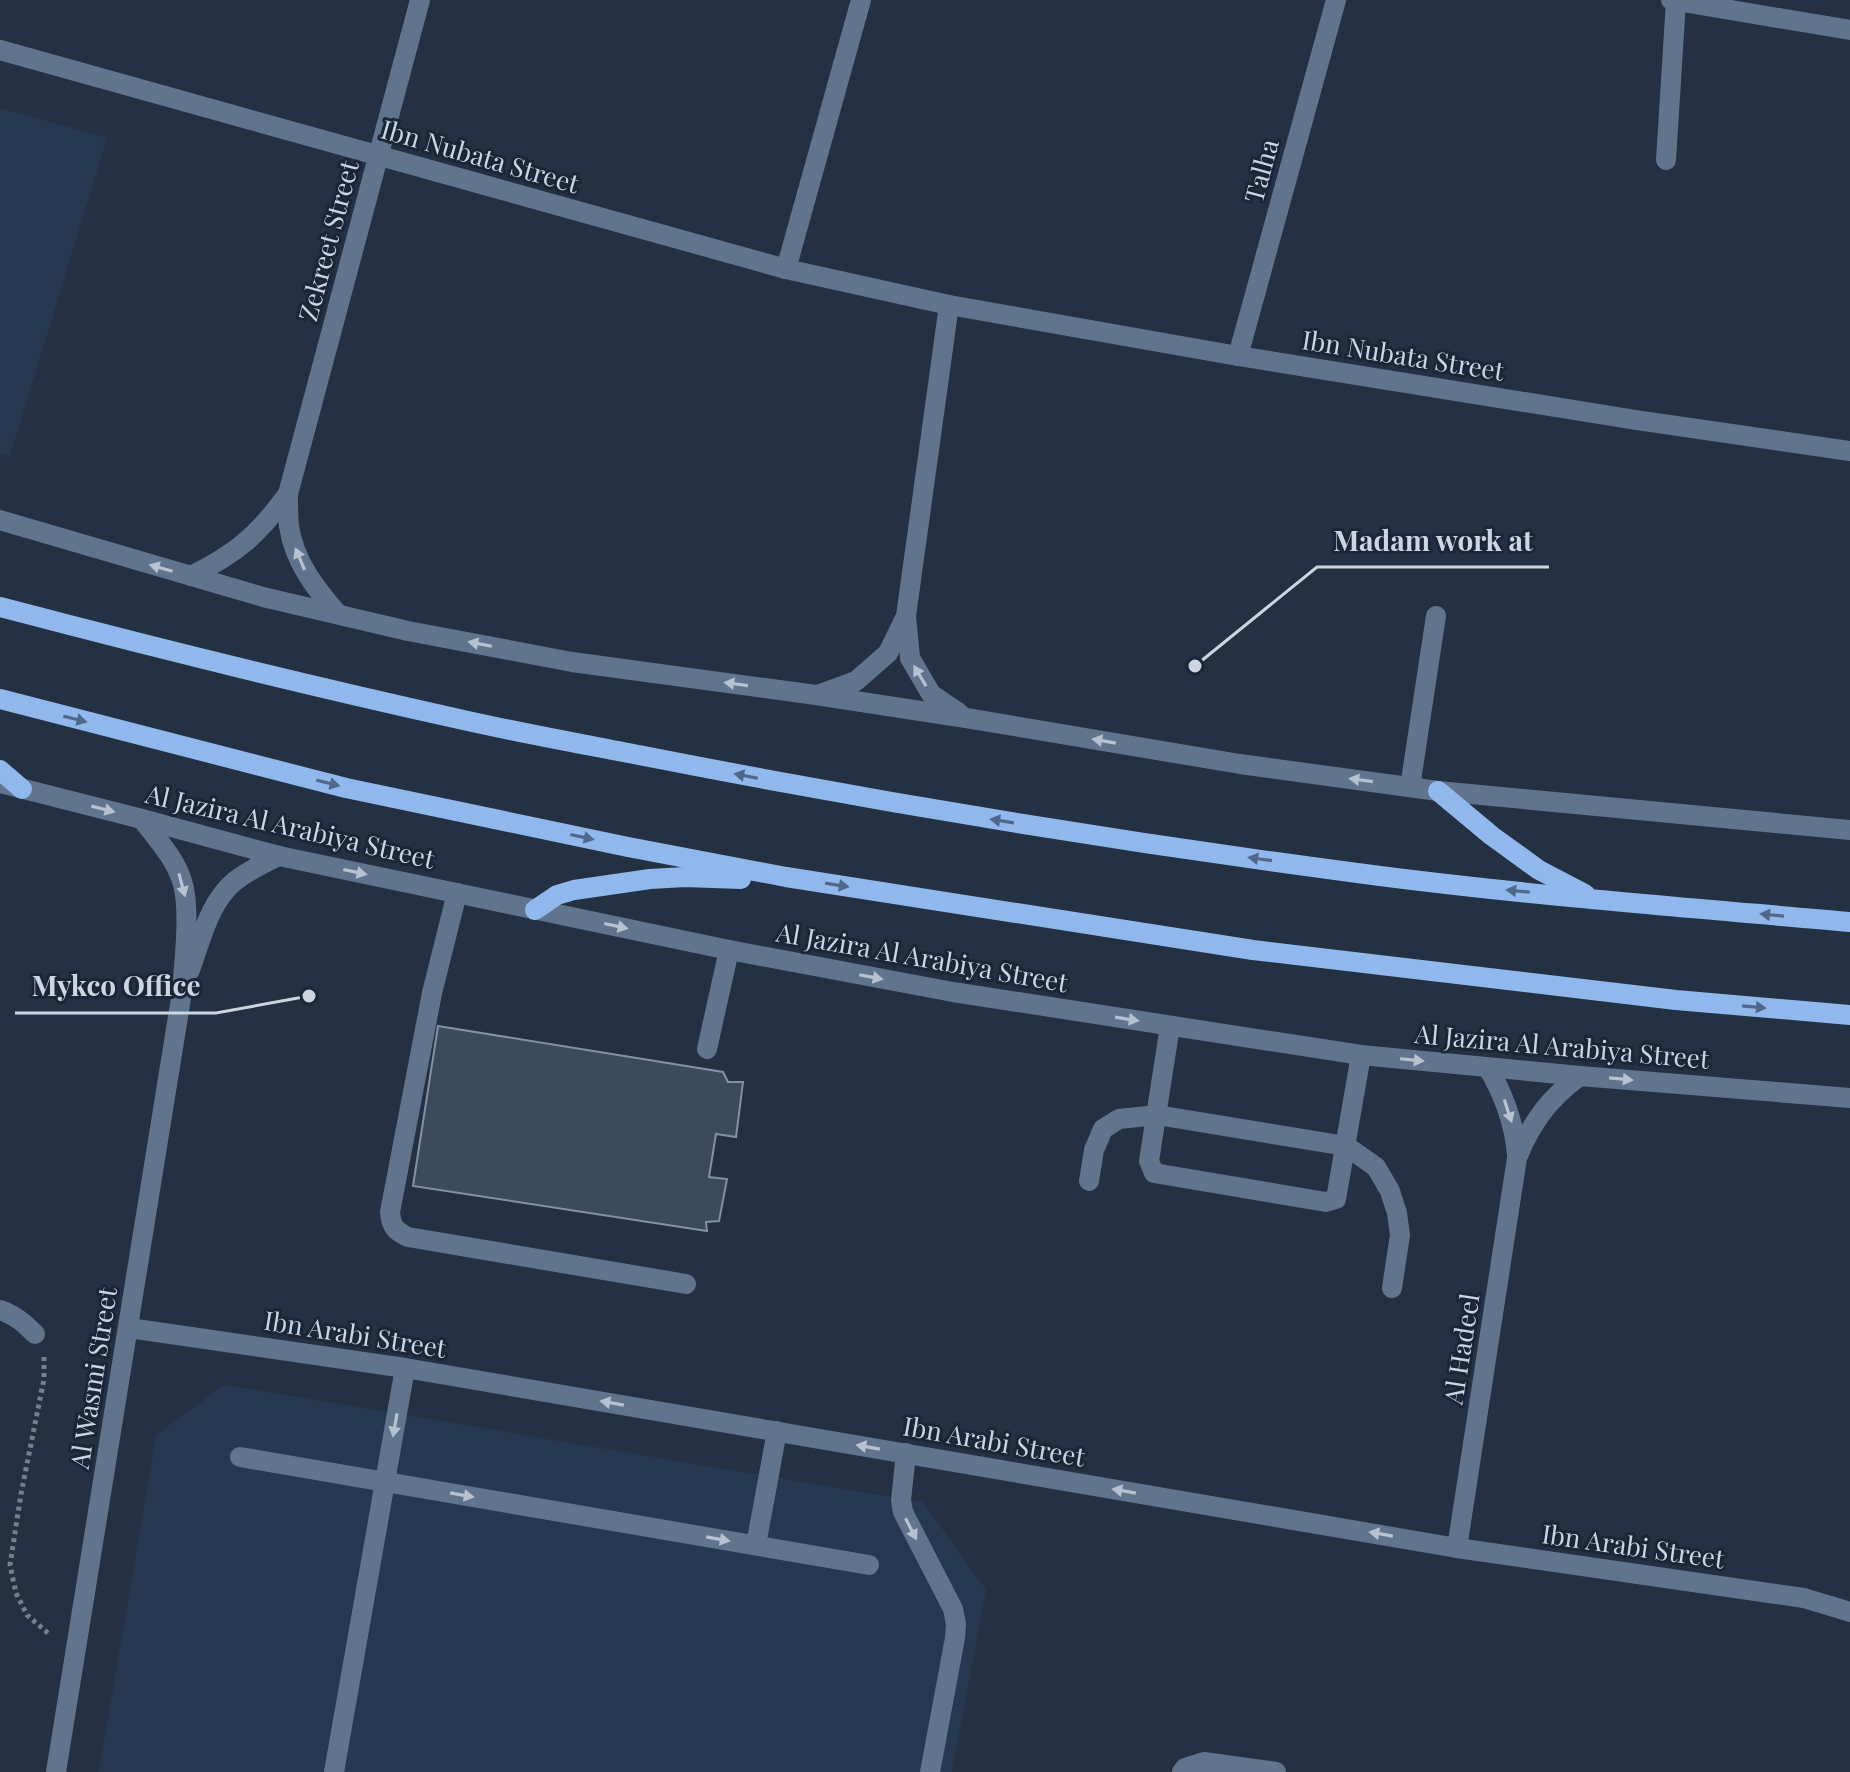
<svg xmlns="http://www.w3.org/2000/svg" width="1850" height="1772" font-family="'Playfair Display',serif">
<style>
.built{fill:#273951}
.building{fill:#3b4a5d;stroke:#8191a7;stroke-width:2}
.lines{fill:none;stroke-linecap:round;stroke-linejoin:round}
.path{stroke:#75808f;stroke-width:5;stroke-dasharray:4 4;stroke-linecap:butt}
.minor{stroke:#61748e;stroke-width:20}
.major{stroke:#91b8ec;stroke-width:20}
.oneway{fill:#b7c2d0}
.oneway2{fill:#4f6889}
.labels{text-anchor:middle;stroke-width:6;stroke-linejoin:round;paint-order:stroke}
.street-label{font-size:26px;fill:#cdd5e1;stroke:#192738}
.leader{fill:none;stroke:#cdd5e1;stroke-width:3}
.callout-dot{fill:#cdd5e1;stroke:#192738;stroke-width:3}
.callout-label{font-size:28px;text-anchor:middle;font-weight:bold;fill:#cdd5e1;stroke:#192738;stroke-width:6;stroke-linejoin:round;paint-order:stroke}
</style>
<rect width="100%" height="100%" fill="#233143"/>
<!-- built -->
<g class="built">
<path d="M0,108L107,138L10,456L0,453Z"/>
<path d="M224,1385L923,1502L986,1590L952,1772H99L156,1435Z"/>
</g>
<!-- building -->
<path class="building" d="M438,1026L723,1072L728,1082H743L736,1137L716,1134L709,1177L727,1179L719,1221L706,1222L707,1231L413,1186Z"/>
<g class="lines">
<!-- path -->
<path class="path" d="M44,1357V1379L21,1494L10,1565L16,1593L27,1615L49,1634"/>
<!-- minor -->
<g class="minor">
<path d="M1671,0L1850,30"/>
<path d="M0,50L786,269L949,305L1238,356L1636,420L1850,451"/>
<path d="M1666,160L1676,1"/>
<path d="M786,269L861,0"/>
<path d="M949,305L906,616L910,658L931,694L959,713"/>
<path d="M1238,356L1336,0"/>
<path d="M0,520L263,597L408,631L572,662L816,695L966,718L1240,764L1438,791L1850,830"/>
<path d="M191,576C237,553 257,536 288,494"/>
<path d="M337,613C315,588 294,561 289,526C288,516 288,505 288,494L420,0"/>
<path d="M818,695L856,681L888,653L906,616"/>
<path d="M0,783L142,819L279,856L729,950L953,992L1361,1055L1580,1076L1850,1098"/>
<path d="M1410,787L1436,616"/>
<path d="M457,893L432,993L390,1212C391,1226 395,1231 408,1237L686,1284"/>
<path d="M190,970C201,940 209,902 235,881C248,871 264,863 279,856"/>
<path d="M1170,1026L1149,1161L1154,1173L1326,1202L1336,1199L1361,1055"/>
<path d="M707,1049L729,950"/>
<path d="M1488,1068C1504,1095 1514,1122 1517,1154"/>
<path d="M1089,1181L1094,1150L1103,1129L1119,1119L1157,1115L1346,1146L1376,1167L1390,1191L1397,1213L1400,1235L1392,1288"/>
<path d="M0,1310C15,1315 24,1323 35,1334"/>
<path d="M129,1328L405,1368L1457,1548L1804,1598L1850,1612"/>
<path d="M906,1453L901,1500L903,1512L953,1609L956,1624L955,1638L930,1772"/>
<path d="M240,1457L869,1565"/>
<path d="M756,1545L777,1431"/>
<path d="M1457,1548L1517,1158C1531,1123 1550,1097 1580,1076"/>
<path d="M56,1772L182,992C184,963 191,908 182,881C175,858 156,838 142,819"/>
<path d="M334,1772L405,1368"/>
<path d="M1182,1772L1185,1768L1204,1762L1276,1772"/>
</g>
<!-- major -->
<g class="major">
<path d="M0,607C152,647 305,685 459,719C520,733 582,744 644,756C888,804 1133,844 1380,876C1536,896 1693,908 1850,922"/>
<path d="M0,699L346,788L628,847L786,877L1253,950L1676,1000L1850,1015"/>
<path d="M0,770L22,789"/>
<path d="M1438,791L1492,836L1539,870L1585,894"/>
<path d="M535,910L557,895L574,890L650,879L685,877L741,879"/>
</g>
</g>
<!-- one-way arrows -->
<defs><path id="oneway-solid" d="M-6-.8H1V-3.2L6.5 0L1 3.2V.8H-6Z" transform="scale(2)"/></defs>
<g class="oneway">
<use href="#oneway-solid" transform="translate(300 559) rotate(-113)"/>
<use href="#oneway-solid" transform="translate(161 568) rotate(-164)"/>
<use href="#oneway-solid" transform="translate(480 644) rotate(-169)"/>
<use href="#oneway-solid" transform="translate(920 676) rotate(-121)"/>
<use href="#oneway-solid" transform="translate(736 684) rotate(-172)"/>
<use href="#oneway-solid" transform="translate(1104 741) rotate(-170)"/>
<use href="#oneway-solid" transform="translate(1361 780) rotate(-172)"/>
<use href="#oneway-solid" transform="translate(103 809) rotate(14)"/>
<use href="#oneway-solid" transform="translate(355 872) rotate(12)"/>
<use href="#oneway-solid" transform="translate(182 885) rotate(75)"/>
<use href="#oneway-solid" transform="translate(616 926) rotate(12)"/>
<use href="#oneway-solid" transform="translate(871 977) rotate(11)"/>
<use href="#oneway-solid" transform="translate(1127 1019) rotate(9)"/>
<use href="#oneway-solid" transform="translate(1412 1060) rotate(6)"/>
<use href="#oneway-solid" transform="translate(1621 1079) rotate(5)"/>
<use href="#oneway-solid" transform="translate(1508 1111) rotate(72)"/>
<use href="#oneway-solid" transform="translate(612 1403) rotate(-170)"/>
<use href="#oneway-solid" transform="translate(395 1425) rotate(100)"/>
<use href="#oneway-solid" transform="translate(868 1447) rotate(-170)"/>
<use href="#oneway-solid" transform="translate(1124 1491) rotate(-170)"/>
<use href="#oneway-solid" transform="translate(462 1495) rotate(10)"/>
<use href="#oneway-solid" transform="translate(911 1529) rotate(63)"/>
<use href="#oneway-solid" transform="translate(1381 1534) rotate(-170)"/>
<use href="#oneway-solid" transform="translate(718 1539) rotate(10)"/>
</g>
<g class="oneway2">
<use href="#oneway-solid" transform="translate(75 719) rotate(14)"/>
<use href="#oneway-solid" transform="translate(746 776) rotate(-169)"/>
<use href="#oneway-solid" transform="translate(328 783) rotate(14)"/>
<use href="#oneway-solid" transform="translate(1002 821) rotate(-171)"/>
<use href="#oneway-solid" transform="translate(582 837) rotate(12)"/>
<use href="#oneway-solid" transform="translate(1260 859) rotate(-172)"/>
<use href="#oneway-solid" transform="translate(837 885) rotate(9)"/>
<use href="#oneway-solid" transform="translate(1518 891) rotate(-174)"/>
<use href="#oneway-solid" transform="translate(1772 915) rotate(-175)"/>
<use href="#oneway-solid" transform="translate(1754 1007) rotate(5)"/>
</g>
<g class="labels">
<!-- street labels -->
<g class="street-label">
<text transform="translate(480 157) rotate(16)" y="9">Ibn Nubata Street</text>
<text transform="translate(1262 171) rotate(-75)" y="9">Talha</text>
<text transform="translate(329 241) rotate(-75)" y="9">Zekreet Street</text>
<text transform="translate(1403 356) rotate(9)" y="9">Ibn Nubata Street</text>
<text transform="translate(290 827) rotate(13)" y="9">Al Jazira Al Arabiya Street</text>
<text transform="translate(922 958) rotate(10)" y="9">Al Jazira Al Arabiya Street</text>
<text transform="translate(1562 1047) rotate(5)" y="9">Al Jazira Al Arabiya Street</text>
<text transform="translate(355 1335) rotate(9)" y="9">Ibn Arabi Street</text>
<text transform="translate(1462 1349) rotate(-81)" y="9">Al Hadeel</text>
<text transform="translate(94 1378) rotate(-81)" y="9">Al Wasmi Street</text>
<text transform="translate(994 1442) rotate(10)" y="9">Ibn Arabi Street</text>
<text transform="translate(1633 1547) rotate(8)" y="9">Ibn Arabi Street</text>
</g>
</g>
<!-- callouts -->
<path class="leader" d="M1195 666L1317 567H1549M309 996L216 1013H15"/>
<g class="callout-dot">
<circle cx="1195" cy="666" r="8"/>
<circle cx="309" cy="996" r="8"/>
</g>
<g class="callout-label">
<text x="1433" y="551">Madam work at</text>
<text x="116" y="996">Mykco Office</text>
</g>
</svg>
